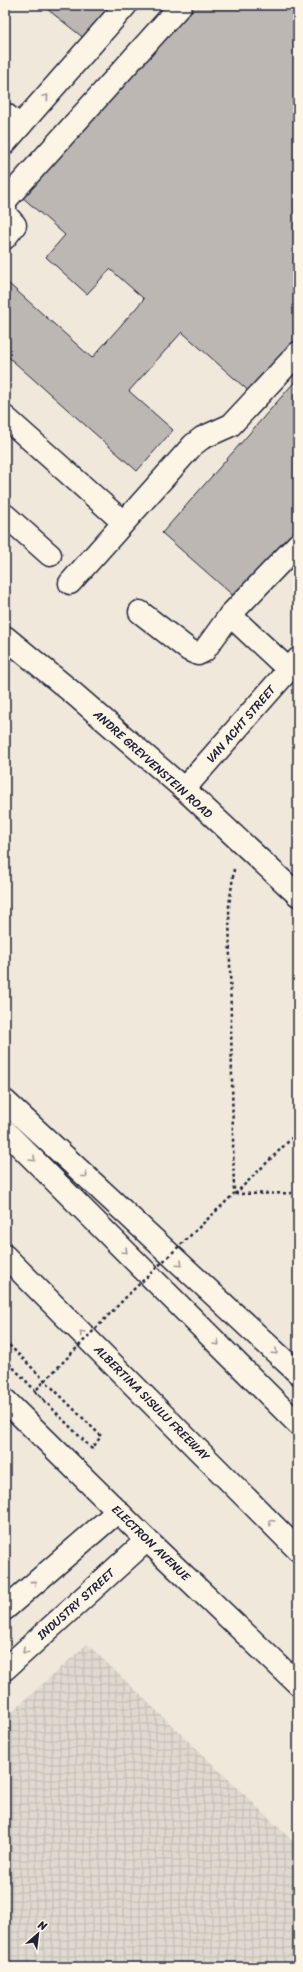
<svg xmlns="http://www.w3.org/2000/svg" width="303" height="1972" font-family="Sriracha,sans-serif">
<style>
.industrial{fill:url(#industrial-grid)}
.building{fill:#bcb7b3;stroke:#22223b}
.lines{fill:none;stroke-linecap:round;stroke-linejoin:round}
.minor-casing{stroke:#22223b;stroke-width:25}
.major-casing{stroke:#22223b;stroke-width:25}
.highway-casing{stroke:#22223b;stroke-width:25}
.path{stroke:#22223b;stroke-width:2.5;stroke-dasharray:3 3;stroke-linecap:butt}
.minor{stroke:#fcf5e5;stroke-width:22}
.major{stroke:#fcf5e5;stroke-width:22}
.highway{stroke:#fcf5e5;stroke-width:22}
.path-bridge{stroke:#22223b;stroke-width:2.5;stroke-dasharray:3 3;stroke-linecap:butt}
.oneway{stroke:#9a9698}
.labels{text-anchor:middle;stroke-width:3;stroke-linejoin:round;paint-order:stroke}
.street-label{font-size:12px;fill:#22223b;stroke:#fcf5e5}
</style>
<defs>
<pattern id="industrial-grid" width="8" height="8" patternUnits="userSpaceOnUse"><rect width="8" height="8" fill="#e0d9cf"/><path d="M0 4h8M4 0v8" fill="none" stroke="#c0bab3"/></pattern>
</defs>
<rect width="100%" height="100%" fill="#efe8db"/>
<filter id="ink" filterUnits="userSpaceOnUse"><feTurbulence type="fractalNoise" baseFrequency=".025" numOctaves="2"/><feDisplacementMap in="SourceGraphic" scale="8" xChannelSelector="R" yChannelSelector="G"/><feConvolveMatrix kernelMatrix="1 2 1 2 8 2 1 2 1" color-interpolation-filters="sRGB"/></filter>
<g filter="url(#ink)">
<!-- industrial -->
<path class="industrial" d="M87,1644L298,1846V1967H5V1718Z"/>
<!-- building -->
<g class="building">
<path d="M42,5H113L85,39Z"/>
<path d="M191,5H298V342L252,394L182,332L129,391L173,430L137,471L5,354V287L8,283L92,358L144,299L110,269L87,294L46,257L65,235L21,196Z"/>
<path d="M298,378V527L236,598L162,533Z"/>
</g>
<g class="lines">
<defs>
<g id="minor">
<path d="M5,114L20,126"/>
<path d="M5,143L126,5"/>
<path d="M5,201L181,5"/>
<path d="M5,202V214L15,225L5,238"/>
<path d="M5,417L123,522"/>
<path d="M5,515L50,555"/>
<path d="M70,583L193,445L202,438L231,425L298,353"/>
<path d="M140,612L189,650L198,654L204,651L230,615L298,544"/>
<path d="M230,615L289,670"/>
<path d="M184,789L298,659"/>
<path d="M5,1609L118,1511"/>
<path d="M5,1669L147,1540"/>
</g>
<g id="major">
<path d="M5,637L73,693L184,789L298,895"/>
<path d="M5,1400L147,1540L298,1684"/>
</g>
<g id="highway">
<path d="M5,1101L298,1373"/>
<path d="M5,1131L298,1424"/>
<path d="M5,1256L298,1550"/>
</g>
</defs>
<!-- minor casing -->
<use href="#minor" class="minor-casing"/>
<!-- major casing -->
<use href="#major" class="major-casing"/>
<!-- highway casing -->
<use href="#highway" class="highway-casing"/>
<!-- path -->
<g class="path">
<path d="M234,869L229,906L234,1194"/>
<path d="M235,1194L298,1132"/>
<path d="M235,1194L298,1193"/>
<path d="M5,1341L101,1436L92,1449"/>
<path d="M5,1359L46,1402L44,1403"/>
</g>
<!-- minor -->
<use href="#minor" class="minor"/>
<!-- major -->
<use href="#major" class="major"/>
<!-- highway -->
<use href="#highway" class="highway"/>
<!-- path-bridge -->
<path class="path-bridge" d="M92,1449L35,1391L132,1291L234,1194"/>
</g>
<!-- one-way arrows -->
<defs><path id="oneway-chevron" d="M-2-3.5L2.5 0L-2 3.5" fill="none" stroke-width="1.6" stroke-linecap="round" stroke-linejoin="round"/></defs>
<g class="oneway">
<use href="#oneway-chevron" transform="translate(46 97) rotate(-49)"/>
<use href="#oneway-chevron" transform="translate(33 1159) rotate(45)"/>
<use href="#oneway-chevron" transform="translate(85 1175) rotate(43)"/>
<use href="#oneway-chevron" transform="translate(125 1251) rotate(45)"/>
<use href="#oneway-chevron" transform="translate(180 1264) rotate(43)"/>
<use href="#oneway-chevron" transform="translate(82 1333) rotate(-135)"/>
<use href="#oneway-chevron" transform="translate(217 1343) rotate(45)"/>
<use href="#oneway-chevron" transform="translate(275 1352) rotate(43)"/>
<use href="#oneway-chevron" transform="translate(271 1522) rotate(-135)"/>
<use href="#oneway-chevron" transform="translate(34 1583) rotate(-41)"/>
<use href="#oneway-chevron" transform="translate(25 1651) rotate(138)"/>
</g>
</g>
<g class="labels">
<!-- street labels -->
<g class="street-label">
<text transform="translate(241 724) rotate(-49)" y="4">VAN ACHT STREET</text>
<text transform="translate(153 764) rotate(42)" y="4">ANDRE GREYVENSTEIN ROAD</text>
<text transform="translate(152 1403) rotate(45)" y="4">ALBERTINA SISULU FREEWAY</text>
<text transform="translate(151 1543) rotate(44)" y="4">ELECTRON AVENUE</text>
<text transform="translate(76 1604) rotate(-42)" y="4">INDUSTRY STREET</text>
</g>
</g>
<!-- margin -->
<rect width="303" height="1972" fill="none" stroke="#fcf5e5" stroke-width="20"/>
<rect x="10" y="10" width="283" height="1952" fill="none" stroke="#22223b" stroke-width="1.5" filter="url(#ink)"/>
<!-- north arrow -->
<g transform="translate(38 1934) rotate(28)" stroke="#fcf5e5" stroke-width="3" paint-order="stroke">
<path d="M0-3L7 15L0 10L-7 15Z" fill="#22223b"/>
<text y="-6" font-size="11" font-weight="bold" text-anchor="middle" fill="#22223b">N</text>
</g>
</svg>
